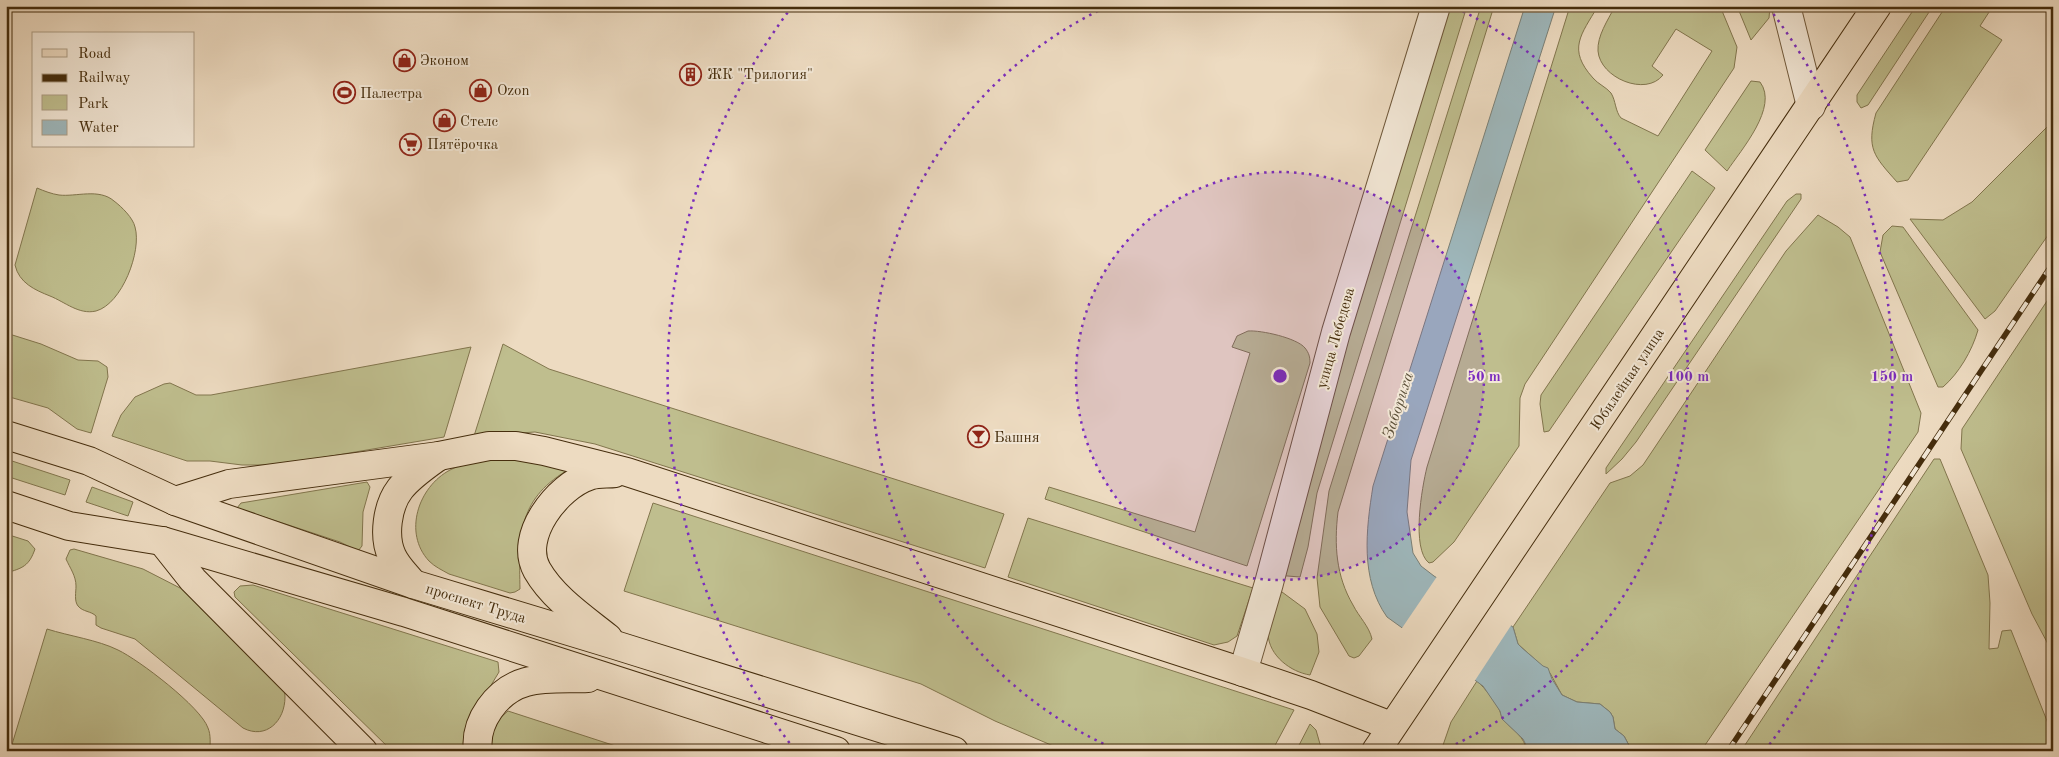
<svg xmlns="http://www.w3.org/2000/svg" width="2059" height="757" font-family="'Old Standard TT',serif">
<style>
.green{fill:#bfbe8e;stroke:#82764e}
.water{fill:#9eb8bd;stroke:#7a8077}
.pier{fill:#eddbc1}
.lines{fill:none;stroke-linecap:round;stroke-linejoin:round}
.minor-casing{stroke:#6f583a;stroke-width:30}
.major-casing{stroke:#452d0d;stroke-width:30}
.minor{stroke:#f3e8d7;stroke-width:28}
.major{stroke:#eddbc1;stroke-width:28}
.rail-casing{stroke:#452d0d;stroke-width:5.5}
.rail{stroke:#f3e8d7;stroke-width:4;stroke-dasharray:11;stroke-linecap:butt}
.ring{fill:none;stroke:#7b2cbf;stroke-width:2.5;stroke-dasharray:2.5 5}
.labels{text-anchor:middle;stroke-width:4;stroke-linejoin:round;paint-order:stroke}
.poi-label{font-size:15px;fill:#452d0d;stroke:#f3e8d7;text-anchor:start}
.street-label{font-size:15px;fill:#452d0d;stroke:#f3e8d7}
.water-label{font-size:16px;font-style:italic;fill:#5b5039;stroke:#f3e8d7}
.centre{fill:#7b2cbf;stroke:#f3e8d7;stroke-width:2.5}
.ring-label{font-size:15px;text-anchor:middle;font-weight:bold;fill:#7b2cbf;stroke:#f3e8d7;stroke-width:4;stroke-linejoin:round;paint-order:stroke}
</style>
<rect width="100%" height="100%" fill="#eddbc1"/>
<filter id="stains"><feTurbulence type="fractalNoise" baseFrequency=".004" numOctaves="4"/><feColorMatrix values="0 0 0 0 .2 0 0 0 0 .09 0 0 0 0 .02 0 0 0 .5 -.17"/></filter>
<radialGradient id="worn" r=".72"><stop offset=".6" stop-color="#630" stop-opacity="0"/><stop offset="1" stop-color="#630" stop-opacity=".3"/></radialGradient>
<!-- green -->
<g class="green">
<path d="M1447,6H1467L1317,493L1308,547L1300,577L1275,575Z"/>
<path d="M1481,6H1494L1338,512C1334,545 1336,576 1353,605C1359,617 1369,626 1372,639L1359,656L1354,658L1349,656L1320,607L1317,578L1329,491Z"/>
<path d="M1570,6H1598C1581,35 1567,49 1593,78C1598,84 1606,87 1611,93C1616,101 1615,111 1621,118L1658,136L1712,51L1676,29L1652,66L1663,75C1646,97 1600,78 1598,51C1597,36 1608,20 1614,8L1616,6H1720L1737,47L1734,68L1525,384L1520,398L1519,446L1454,542L1433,562L1429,563C1411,549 1422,487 1427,467Z"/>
<path d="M1737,6H1770L1769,18L1751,40Z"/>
<path d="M1916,6H1933L1868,105L1861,108L1857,102V95Z"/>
<path d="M1946,6H1993L1980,26L2002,40L1908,180L1897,182C1874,156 1866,149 1876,113Z"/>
<path d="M1751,81L1760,82C1779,107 1741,150 1727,171L1705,150Z"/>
<path d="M2053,121V228L1995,311L1985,319L1910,219L1943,220L1972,202Z"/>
<path d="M1692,171L1715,188L1549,431L1544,432L1540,404L1541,395Z"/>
<path d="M37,188C44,191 52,194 59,195C76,197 99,188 114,201C122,207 133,218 135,227C142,251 122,304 96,311C79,315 65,302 50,296C35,290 19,283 15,265Z"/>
<path d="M1796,194H1801V199L1636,442L1622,459L1606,474V468L1787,201Z"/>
<path d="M1818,215L1838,227L1850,237L1921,413L1918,432L1701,751H1632L1624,736L1615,729L1613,717L1610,712L1600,704L1577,702L1562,695L1550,673L1518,644L1513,627L1610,483L1630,476L1643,465L1786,251Z"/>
<path d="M1892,226L1903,227L1978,330C1972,351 1959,373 1943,387H1938L1880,252L1883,235Z"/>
<path d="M2053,292V649L2048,644L2032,614L1961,449L1962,429Z"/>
<path d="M1248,331C1261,330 1297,338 1305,348C1309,353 1310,357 1310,363L1247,566L1045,499L1049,487L1195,532L1250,353L1232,347L1237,336Z"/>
<path d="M6,333L41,344L78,360L98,361L107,367L108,377L91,433L77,429L48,408L6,396Z"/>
<path d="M503,344L549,369L1004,514L985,568L595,444L535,432L474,436Z"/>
<path d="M471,347L444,437L278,465H242L210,461H187L112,436L121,415L135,397L164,384L170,383L196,395H211Z"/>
<path d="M6,459L70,480L65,495L6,476Z"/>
<path d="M502,459L542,461L567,468L566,471C517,501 519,537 520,589L515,592L510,593L449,574C442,570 435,567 429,561C403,533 418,487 450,470C466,461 485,461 502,459Z"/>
<path d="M1934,459H1940L1988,575L1990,603L1989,649L1998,648L2002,631L2011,630L2053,736V751H1741Z"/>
<path d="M367,482L370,487L363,512L362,546L358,551L340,542L237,508L241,503Z"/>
<path d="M92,487L133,502L128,516L86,502Z"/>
<path d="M653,503L1294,710L1272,751H1065L995,721L921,684L624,591Z"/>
<path d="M1028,518L1253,588L1237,636L1228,642L1214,645L1008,577Z"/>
<path d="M6,534L28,541L35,549C29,566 23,568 6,573Z"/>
<path d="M74,549L143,569L182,589L278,674C281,682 285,689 285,697C285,721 266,740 243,728L135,639L101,628L96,625V616C91,611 83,612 78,606C74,601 76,592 76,586C76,576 70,568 66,559L70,550Z"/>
<path d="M253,585L498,662L499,672L487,692L466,751H392L235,597L234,592L240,586Z"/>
<path d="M1282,592L1305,609L1317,634L1319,652L1310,675C1291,672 1269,656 1268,634C1268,624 1277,604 1280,593Z"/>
<path d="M47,629C69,636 98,640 118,650C139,660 201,707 208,728C211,735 210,743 210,751H10Z"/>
<path d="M1477,681C1486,689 1493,699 1499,709C1501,713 1501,717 1504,720C1512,730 1526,737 1526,751H1441L1451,722Z"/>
<path d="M508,711L631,751H487L490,727Z"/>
<path d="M1310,724L1316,730L1322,751H1296Z"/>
</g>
<!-- water -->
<path class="water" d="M1525,6H1556L1411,460L1407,512L1413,553L1421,566L1434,576L1513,627L1518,644L1522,648L1543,666L1548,668L1552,679L1562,695L1577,702L1600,704L1610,712L1613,717L1615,729L1624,736L1632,751H1526V745L1523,739L1502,719L1500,711L1483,686L1387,617C1360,579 1366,530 1373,486Z"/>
<!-- pier -->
<path class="pier" d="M1438,575L1512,624L1474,682L1400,631Z"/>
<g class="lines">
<defs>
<g id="minor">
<path d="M1786,6L1811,106"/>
<path d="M1243,672L1269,583L1336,332L1436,6"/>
</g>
<g id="major">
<path d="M6,435L89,461L175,501L413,584L615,645L954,751"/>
<path d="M175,501L229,484L439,456L489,446H516L544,451L627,472L1243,672L1311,695L1391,726"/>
<path d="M6,505L69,526L162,541L404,612L836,751"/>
<path d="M162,541L193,580L363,751"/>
<path d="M413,584C406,575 397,567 392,556C383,537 387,506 400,489C410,476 425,466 439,456"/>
<path d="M608,638C583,618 553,598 537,570C518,536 558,486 589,476C596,473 607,474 615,473"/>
<path d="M478,751C474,722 497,690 526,682C545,677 568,679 588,678"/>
<path d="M1376,751L1877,6"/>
</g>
</defs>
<!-- minor casing -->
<use href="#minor" class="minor-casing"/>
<!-- major casing -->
<use href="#major" class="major-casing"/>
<!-- minor -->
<use href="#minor" class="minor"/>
<!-- major -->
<use href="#major" class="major"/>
<defs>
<path id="rail" d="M1728,751L2053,263"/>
</defs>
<!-- rail casing -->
<use href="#rail" class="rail-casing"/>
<!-- rail -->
<use href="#rail" class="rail"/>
</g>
<!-- distance rings -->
<circle cx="1280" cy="376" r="204" fill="#7b2cbf" fill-opacity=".12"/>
<g class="ring">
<circle cx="1280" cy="376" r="204"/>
<path d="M1117 750A408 408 0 0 1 1104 8M1456 8A408 408 0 0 1 1443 750"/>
<path d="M794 749A612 612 0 0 1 791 8M1769 8A612 612 0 0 1 1766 749"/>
</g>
<!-- icons -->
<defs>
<symbol id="shop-ring" viewBox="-11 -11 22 22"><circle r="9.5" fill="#f3e8d7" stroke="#8f2418" stroke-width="1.5"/><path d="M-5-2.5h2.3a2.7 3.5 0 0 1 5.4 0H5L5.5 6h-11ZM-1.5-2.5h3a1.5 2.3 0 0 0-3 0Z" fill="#8f2418"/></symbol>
<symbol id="building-ring" viewBox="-11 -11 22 22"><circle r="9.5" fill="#f3e8d7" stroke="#8f2418" stroke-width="1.5"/><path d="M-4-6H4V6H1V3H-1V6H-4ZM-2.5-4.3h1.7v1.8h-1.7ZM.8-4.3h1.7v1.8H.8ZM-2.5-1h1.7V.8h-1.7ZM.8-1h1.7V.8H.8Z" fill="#8f2418"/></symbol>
<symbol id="stadium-ring" viewBox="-11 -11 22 22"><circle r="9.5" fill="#f3e8d7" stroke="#8f2418" stroke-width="1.5"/><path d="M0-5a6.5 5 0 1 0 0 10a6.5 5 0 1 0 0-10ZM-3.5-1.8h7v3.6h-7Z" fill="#8f2418"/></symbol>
<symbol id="supermarket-ring" viewBox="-11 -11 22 22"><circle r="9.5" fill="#f3e8d7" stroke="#8f2418" stroke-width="1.5"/><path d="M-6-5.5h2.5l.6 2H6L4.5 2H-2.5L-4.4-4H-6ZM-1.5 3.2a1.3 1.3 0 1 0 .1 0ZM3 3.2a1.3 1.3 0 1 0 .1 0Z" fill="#8f2418"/></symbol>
<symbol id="bar-ring" viewBox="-11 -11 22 22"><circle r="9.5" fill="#f3e8d7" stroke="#8f2418" stroke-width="1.5"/><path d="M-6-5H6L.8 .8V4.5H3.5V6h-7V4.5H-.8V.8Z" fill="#8f2418"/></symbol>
</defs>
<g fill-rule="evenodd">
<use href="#shop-ring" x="392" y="48" width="25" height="25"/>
<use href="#building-ring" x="678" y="62" width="25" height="25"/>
<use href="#shop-ring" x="468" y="78" width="25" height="25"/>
<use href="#stadium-ring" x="332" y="80" width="25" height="25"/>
<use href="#shop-ring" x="432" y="108" width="25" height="25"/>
<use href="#supermarket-ring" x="398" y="132" width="25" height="25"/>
<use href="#bar-ring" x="966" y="424" width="25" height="25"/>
</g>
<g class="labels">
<!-- poi labels -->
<g class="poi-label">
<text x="420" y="65">Эконом</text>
<text x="707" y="79">ЖК "Трилогия"</text>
<text x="497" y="95">Ozon</text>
<text x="360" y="98">Палестра</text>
<text x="460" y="126">Стелс</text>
<text x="427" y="149">Пятёрочка</text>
<text x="994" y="442">Башня</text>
</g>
<!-- street labels -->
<g class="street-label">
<text transform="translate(1335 338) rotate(-74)" y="5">улица Лебедева</text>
<text transform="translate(1627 379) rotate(-56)" y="5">Юбилейная улица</text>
<text transform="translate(476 603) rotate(17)" y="5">проспект Труда</text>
</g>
<!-- water labels -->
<g class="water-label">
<text transform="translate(1397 405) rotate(-72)" y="6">Забориха</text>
</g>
</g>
<circle cx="1280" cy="376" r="8" class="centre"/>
<g class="ring-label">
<text x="1484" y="381">50 m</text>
<text x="1688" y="381">100 m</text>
<text x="1892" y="381">150 m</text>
</g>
<!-- margin -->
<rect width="2059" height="757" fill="none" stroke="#eddbc1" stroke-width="25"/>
<rect x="8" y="8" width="2044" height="742" fill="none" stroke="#452d0d" stroke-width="2.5"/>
<rect x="12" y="12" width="2034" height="732" fill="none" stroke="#452d0d"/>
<!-- legend -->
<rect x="32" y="32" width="162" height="115" fill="#f3e8d7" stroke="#ad9d86"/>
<rect x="42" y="49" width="25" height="8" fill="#eddbc1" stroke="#ad9d86"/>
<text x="78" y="58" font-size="15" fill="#452d0d">Road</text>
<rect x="42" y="74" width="25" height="8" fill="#452d0d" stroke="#ad9d86"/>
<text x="78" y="82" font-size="15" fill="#452d0d">Railway</text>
<rect x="42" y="95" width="25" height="15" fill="#bfbe8e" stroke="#ad9d86"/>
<text x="78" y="108" font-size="15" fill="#452d0d">Park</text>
<rect x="42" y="120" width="25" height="15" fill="#9eb8bd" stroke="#ad9d86"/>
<text x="78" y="132" font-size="15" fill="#452d0d">Water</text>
<rect width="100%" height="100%" filter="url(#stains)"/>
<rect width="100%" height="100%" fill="url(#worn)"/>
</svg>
